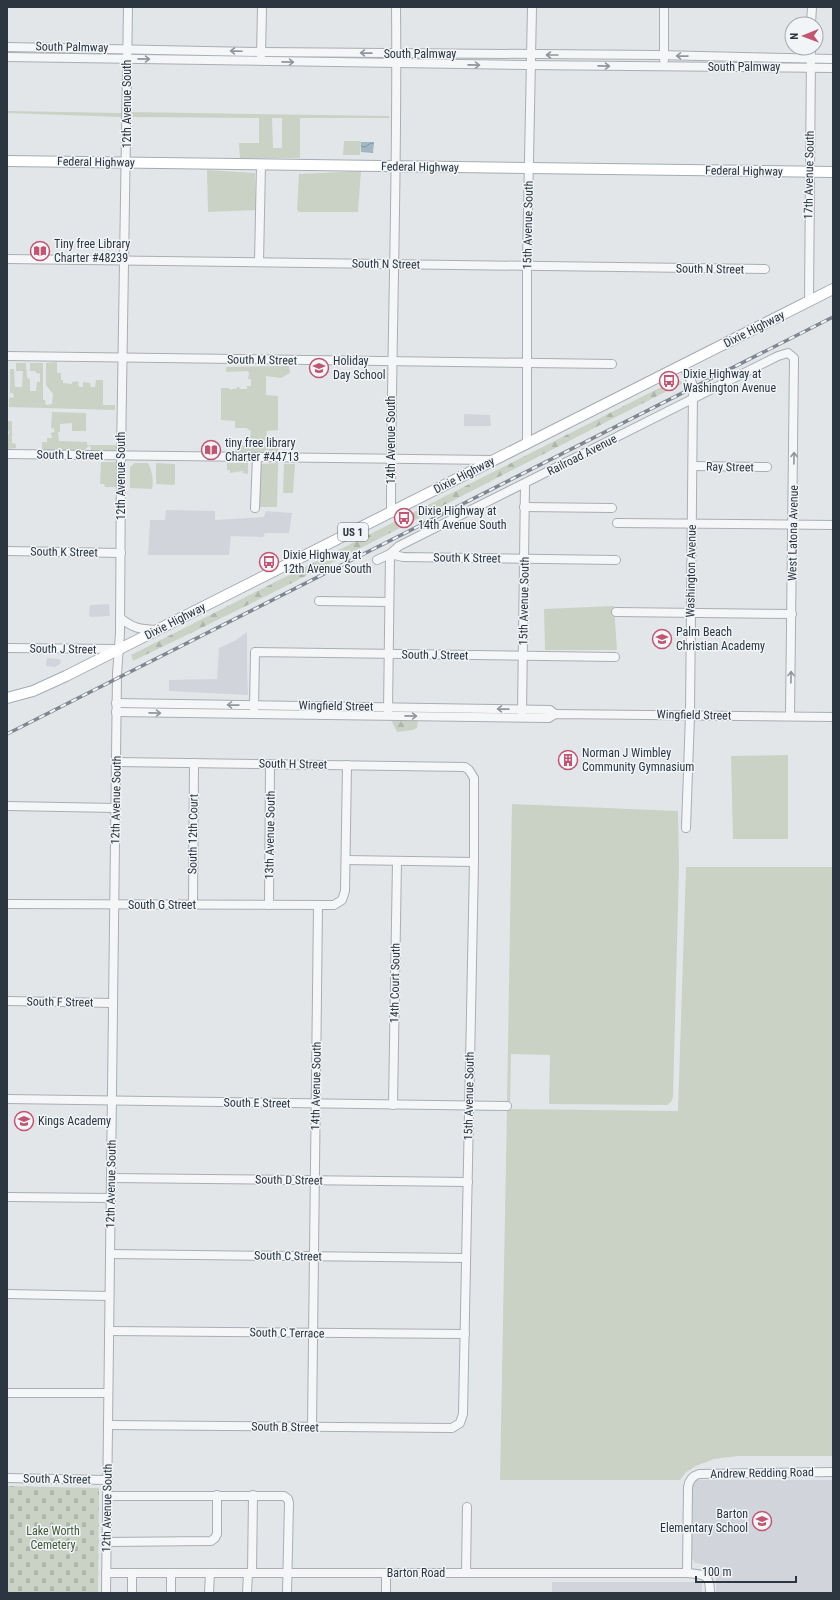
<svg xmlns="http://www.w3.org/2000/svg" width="840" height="1600" font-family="'Roboto Condensed',sans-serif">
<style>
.built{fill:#d1d5db}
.grass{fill:#cad2c5;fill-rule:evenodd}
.forest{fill:url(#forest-firs)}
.cemetery{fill:url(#cemetery-stones)}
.water{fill:url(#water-waves)}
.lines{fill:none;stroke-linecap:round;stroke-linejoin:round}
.minor-casing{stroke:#a8aeb3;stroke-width:10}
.major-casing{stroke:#a3acb4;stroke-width:12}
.minor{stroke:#f5f6f8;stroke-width:8}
.major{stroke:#fff;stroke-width:10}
.rail-casing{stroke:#7e8791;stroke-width:3.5}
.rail{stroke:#f2f5f7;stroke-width:2;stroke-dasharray:6;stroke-linecap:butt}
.oneway{stroke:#90969c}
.labels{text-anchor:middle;stroke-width:3;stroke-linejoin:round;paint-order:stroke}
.shield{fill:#f2f5f7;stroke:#676f77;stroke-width:1}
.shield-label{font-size:11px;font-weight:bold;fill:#2c3640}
.street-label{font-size:12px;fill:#2c3640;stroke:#f2f5f7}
.poi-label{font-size:12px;fill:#2c3640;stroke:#f2f5f7;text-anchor:start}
.park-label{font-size:12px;fill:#445a3b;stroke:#f2f5f7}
</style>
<defs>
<pattern id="forest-firs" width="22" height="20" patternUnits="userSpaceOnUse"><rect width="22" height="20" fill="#cad2c5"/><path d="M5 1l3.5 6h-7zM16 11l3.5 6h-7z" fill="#aeb5aa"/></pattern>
<pattern id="cemetery-stones" width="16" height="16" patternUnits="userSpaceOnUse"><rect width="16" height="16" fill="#cad2c5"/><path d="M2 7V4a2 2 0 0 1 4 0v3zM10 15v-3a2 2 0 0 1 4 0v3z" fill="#aeb5aa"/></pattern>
<pattern id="water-waves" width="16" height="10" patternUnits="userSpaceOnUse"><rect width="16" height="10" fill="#a2b7c5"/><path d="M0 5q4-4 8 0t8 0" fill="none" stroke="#8496a1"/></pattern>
</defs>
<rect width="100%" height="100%" fill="#e3e6e9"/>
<!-- built -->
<g class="built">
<path d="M464,414L490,415L491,426H464Z"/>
<path d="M166,510L215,511V520L264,517L266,511L292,513L289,533H265L263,537L231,536L229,555H148L150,520H165Z"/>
<path d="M109,604L110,616L91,617L89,615L90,605Z"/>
<path d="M247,632V666L248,695L169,691V680L217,679L219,648L236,640Z"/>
<path d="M47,658L60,659L61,663L55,667L46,666Z"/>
<path d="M696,1480H833V1593H716V1572L707,1565L695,1563L691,1557L692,1485Z"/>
<rect x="552" y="1582" width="150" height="11"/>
</g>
<!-- grass -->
<g class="grass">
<path d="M7,111L122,113V117L7,113Z"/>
<path d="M131,112L390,116L389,118H300V158H240L239,143H259V118L131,117ZM265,118H282V148H273L272,118Z"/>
<path d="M344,141H361L360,155H343Z"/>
<path d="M207,170L255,173L256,210L208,212Z"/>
<path d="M361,171L358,212H299L297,210L299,174Z"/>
<path d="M57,362V373H61V380H63V383L72,384V382L78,381L79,387H83V382L90,383L91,387H95L96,380H103V405H115V410L9,407V398L14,397L13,393H10V369H14L15,387H22L23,371H16V363H26L27,378L30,379V391H36L37,382H40V374L36,373L35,371H30V363H43V400H45L46,405L52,404L53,394L46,385V363Z"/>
<path d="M289,366L290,373L281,378L266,376V395L278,396V430L267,431L266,440L264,441L265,446L278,448V452H235L236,445L249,446L251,431L246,428H235V421L221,420V388H228L231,390L232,389H236L237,387H239L240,389H247V386H251V379H248L249,374L248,371L226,372V367Z"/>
<path d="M52,412L86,413V431H72V423L60,424V432H58L59,441L87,442V445H117V449L114,451H91L90,445L82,452L42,453V442H47V438H52L51,433L54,432V429L51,428Z"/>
<path d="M7,421H12V443L16,444V448L7,449V434H9V431H7Z"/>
<path d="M101,462H116V487H105L104,484H100Z"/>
<path d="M135,463H148C152,470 154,482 152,489L130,488V467Z"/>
<path d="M156,463L175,464V484L173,485L156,484Z"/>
<path d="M227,463H248V474L243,473V471L230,473V470H227Z"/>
<path d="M278,463L277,507H259L261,464Z"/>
<path d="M284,464H295L293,493H283Z"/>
<path d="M614,606L617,650H545L544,609Z"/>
<path d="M788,755V839H733L731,756Z"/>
<path d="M512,804L678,811L679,867L673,1097L671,1102L667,1105L549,1104L550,1055L511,1054L510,1103H507Z"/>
<path d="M686,867H833V1456H738L714,1459L696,1466L686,1472L680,1480H500L507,1109L678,1111Z"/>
</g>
<!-- forest -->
<g class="forest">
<path d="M677,379L682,382L681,384C498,476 318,573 133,661L131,655Z"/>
<path d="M391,720H418L417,728L413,730L397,732Z"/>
</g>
<!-- cemetery -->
<path class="cemetery" d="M7,1486L99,1488L98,1593H7Z"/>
<!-- water -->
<path class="water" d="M361,142H374L373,153L361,152Z"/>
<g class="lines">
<defs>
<g id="minor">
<path d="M811,24L812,7"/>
<path d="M7,47L261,52L658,55L833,59"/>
<path d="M261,56L262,7"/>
<path d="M7,57L525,65L833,68"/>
<path d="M664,60V7"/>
<path d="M7,259L765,269"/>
<path d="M259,262L261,165"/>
<path d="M809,302L811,48"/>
<path d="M7,356L612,364"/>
<path d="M683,365L692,383L693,390L690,715L686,828"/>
<path d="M527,444V262L532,7"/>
<path d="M7,454L492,460"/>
<path d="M693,466L767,467"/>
<path d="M524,507L612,508"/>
<path d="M255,508L257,457"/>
<path d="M391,513C391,344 398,176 396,7"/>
<path d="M617,523L833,525"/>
<path d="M7,551L121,553"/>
<path d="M377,560L390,554L399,546L778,356L788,353L794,358L790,716"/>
<path d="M319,601L389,602"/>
<path d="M616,612L792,614"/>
<path d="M120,618C135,629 139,629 157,630"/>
<path d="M7,648L118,649"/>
<path d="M116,703L550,710L555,714"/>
<path d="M254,709L255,652L615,657"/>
<path d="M388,711L390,554L403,557L616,560"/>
<path d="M116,712L549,718L555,714L833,717"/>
<path d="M522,713L525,484"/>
<path d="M7,806L116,808"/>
<path d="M346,860L474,862"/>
<path d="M7,904L334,905L342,900L345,891L347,765"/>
<path d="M193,904L194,763"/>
<path d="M269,905L270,764"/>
<path d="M7,1001L113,1003"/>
<path d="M7,1099L507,1106"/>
<path d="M393,1105L397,861"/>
<path d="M111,1178L468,1182"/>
<path d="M7,1197L111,1198"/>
<path d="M110,1254L466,1258"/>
<path d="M7,1294L109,1296"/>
<path d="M109,1331L465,1334"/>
<path d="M7,1393H108"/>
<path d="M108,1425L452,1428L460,1423L463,1414L474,862V778L469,770L465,767L116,762"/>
<path d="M312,1427L318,906"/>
<path d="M7,1478L107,1480"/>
<path d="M107,1496H284L288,1499L289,1503L287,1593"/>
<path d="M106,1542L211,1541L215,1538L217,1534V1495"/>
<path d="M106,1573H687C704,1575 710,1573 710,1593"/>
<path d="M252,1573L253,1495"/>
<path d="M466,1573L467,1507"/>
<path d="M687,1573L688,1487C689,1480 692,1476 699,1474L833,1472"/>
<path d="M106,1593L117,674L120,633L121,455L128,7"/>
<path d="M132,1593V1573"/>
<path d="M171,1593V1573"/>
<path d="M209,1593L210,1573"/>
<path d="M247,1593L248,1573"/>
<path d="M386,1593V1573"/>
</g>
<g id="major">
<path d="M7,161L833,172"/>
<path d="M7,698L33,691L66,676L833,289"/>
</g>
</defs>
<!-- minor casing -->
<use href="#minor" class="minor-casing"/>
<!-- major casing -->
<use href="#major" class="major-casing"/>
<!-- minor -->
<use href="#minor" class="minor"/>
<!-- major -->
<use href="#major" class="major"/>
<defs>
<path id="rail" d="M7,734L833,317"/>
</defs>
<!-- rail casing -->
<use href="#rail" class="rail-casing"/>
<!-- rail -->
<use href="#rail" class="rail"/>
</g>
<!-- one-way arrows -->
<defs><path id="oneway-shaft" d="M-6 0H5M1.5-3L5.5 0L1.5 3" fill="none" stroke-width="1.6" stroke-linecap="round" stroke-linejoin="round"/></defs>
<g class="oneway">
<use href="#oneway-shaft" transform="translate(236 51) rotate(-178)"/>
<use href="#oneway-shaft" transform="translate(366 53) rotate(-179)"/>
<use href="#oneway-shaft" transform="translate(552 55) rotate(-180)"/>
<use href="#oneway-shaft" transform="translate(682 56) rotate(-179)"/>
<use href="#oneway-shaft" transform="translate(144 59) rotate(1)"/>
<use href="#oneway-shaft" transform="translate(288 62) rotate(1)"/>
<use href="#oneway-shaft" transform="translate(474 65) rotate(1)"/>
<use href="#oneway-shaft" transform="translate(604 66) rotate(1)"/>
<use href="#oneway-shaft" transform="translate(794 458) rotate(-89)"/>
<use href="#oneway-shaft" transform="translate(791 677) rotate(-89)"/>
<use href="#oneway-shaft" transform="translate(233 705) rotate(-179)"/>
<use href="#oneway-shaft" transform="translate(503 709) rotate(-179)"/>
<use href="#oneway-shaft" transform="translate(155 713) rotate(1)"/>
<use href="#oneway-shaft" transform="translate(411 716) rotate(1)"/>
</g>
<!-- icons -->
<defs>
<symbol id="library-ring" viewBox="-11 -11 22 22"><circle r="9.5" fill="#f2f5f7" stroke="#c05672" stroke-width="1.5"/><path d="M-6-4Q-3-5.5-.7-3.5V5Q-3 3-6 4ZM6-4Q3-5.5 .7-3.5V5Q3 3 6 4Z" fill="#c05672"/></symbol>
<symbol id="school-ring" viewBox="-11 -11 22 22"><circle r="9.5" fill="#f2f5f7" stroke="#c05672" stroke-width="1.5"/><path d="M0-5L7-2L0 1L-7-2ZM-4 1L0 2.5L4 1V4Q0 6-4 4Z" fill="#c05672"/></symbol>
<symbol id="bus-ring" viewBox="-11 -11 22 22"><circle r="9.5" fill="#f2f5f7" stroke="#c05672" stroke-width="1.5"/><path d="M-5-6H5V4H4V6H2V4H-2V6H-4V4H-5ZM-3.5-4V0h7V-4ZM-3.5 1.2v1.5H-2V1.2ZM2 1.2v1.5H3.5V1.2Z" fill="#c05672"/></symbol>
<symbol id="building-ring" viewBox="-11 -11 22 22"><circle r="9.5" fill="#f2f5f7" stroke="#c05672" stroke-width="1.5"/><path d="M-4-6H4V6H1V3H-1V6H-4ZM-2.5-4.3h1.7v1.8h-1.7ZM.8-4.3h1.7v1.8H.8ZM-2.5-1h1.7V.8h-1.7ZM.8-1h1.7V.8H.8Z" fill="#c05672"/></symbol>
</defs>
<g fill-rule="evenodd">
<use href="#library-ring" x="29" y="240" width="22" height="22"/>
<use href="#school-ring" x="308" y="357" width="22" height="22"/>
<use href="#bus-ring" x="658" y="370" width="22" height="22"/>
<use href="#library-ring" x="200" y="439" width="22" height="22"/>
<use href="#bus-ring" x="393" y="507" width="22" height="22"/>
<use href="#bus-ring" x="258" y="551" width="22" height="22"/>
<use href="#school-ring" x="651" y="628" width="22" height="22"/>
<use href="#building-ring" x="557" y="749" width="22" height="22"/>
<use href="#school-ring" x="13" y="1110" width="22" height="22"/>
<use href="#school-ring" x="751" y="1510" width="22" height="22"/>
</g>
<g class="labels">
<!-- shield labels -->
<rect class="shield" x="338" y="523" width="30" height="18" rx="3"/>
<g class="shield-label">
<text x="353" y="536">US 1</text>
</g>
<!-- street labels -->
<g class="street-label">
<text transform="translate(72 47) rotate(1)" y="4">South Palmway</text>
<text x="420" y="58">South Palmway</text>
<text x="744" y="71">South Palmway</text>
<text transform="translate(127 104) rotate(-90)" y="4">12th Avenue South</text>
<text transform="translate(96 162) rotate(1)" y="4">Federal Highway</text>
<text transform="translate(420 167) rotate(1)" y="4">Federal Highway</text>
<text transform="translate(744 171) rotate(1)" y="4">Federal Highway</text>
<text transform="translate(809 175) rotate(-89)" y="4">17th Avenue South</text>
<text transform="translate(528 225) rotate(-89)" y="4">15th Avenue South</text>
<text transform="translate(386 264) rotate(1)" y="4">South N Street</text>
<text transform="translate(710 269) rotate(1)" y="4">South N Street</text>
<text transform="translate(754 329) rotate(-27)" y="4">Dixie Highway</text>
<text transform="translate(262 360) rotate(1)" y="4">South M Street</text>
<text transform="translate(391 440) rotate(-90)" y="4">14th Avenue South</text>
<text transform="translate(70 455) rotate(1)" y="4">South L Street</text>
<text transform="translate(582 455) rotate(-27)" y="4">Railroad Avenue</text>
<text transform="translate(730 467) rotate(1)" y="4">Ray Street</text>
<text transform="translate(464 475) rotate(-27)" y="4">Dixie Highway</text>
<text transform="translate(121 476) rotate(-90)" y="4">12th Avenue South</text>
<text transform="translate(793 533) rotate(-89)" y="4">West Latona Avenue</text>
<text transform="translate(64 552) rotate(1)" y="4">South K Street</text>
<text transform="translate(467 558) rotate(1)" y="4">South K Street</text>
<text transform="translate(691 571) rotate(-89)" y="4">Washington Avenue</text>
<text transform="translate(524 601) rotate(-89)" y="4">15th Avenue South</text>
<text transform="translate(175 621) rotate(-27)" y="4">Dixie Highway</text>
<text transform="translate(63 649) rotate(1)" y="4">South J Street</text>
<text transform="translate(435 655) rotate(1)" y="4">South J Street</text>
<text transform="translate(336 706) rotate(1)" y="4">Wingfield Street</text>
<text transform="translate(694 715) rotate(1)" y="4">Wingfield Street</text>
<text transform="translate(293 764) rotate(1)" y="4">South H Street</text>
<text transform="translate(116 800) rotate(-89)" y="4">12th Avenue South</text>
<text transform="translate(193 834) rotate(-89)" y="4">South 12th Court</text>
<text transform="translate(270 835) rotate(-89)" y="4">13th Avenue South</text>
<text x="162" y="909">South G Street</text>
<text transform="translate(395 983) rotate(-89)" y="4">14th Court South</text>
<text transform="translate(60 1002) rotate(1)" y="4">South F Street</text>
<text transform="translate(316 1086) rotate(-89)" y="4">14th Avenue South</text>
<text transform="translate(469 1096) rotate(-89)" y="4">15th Avenue South</text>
<text transform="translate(257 1103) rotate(1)" y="4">South E Street</text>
<text transform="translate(289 1180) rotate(1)" y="4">South D Street</text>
<text transform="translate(111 1184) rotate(-89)" y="4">12th Avenue South</text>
<text transform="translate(288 1256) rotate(1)" y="4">South C Street</text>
<text transform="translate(287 1333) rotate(1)" y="4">South C Terrace</text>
<text transform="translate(285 1427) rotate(1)" y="4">South B Street</text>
<text transform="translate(762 1473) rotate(-1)" y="4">Andrew Redding Road</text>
<text transform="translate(57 1479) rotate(1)" y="4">South A Street</text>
<text transform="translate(107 1508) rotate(-89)" y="4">12th Avenue South</text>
<text x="416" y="1577">Barton Road</text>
</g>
<!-- poi labels -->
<g class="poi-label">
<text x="54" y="248">Tiny free Library<tspan x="54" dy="14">Charter #48239</tspan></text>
<text x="333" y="365">Holiday<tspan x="333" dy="14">Day School</tspan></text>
<text x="683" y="378">Dixie Highway at<tspan x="683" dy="14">Washington Avenue</tspan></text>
<text x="225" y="447">tiny free library<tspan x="225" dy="14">Charter #44713</tspan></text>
<text x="418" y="515">Dixie Highway at<tspan x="418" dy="14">14th Avenue South</tspan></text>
<text x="283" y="559">Dixie Highway at<tspan x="283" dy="14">12th Avenue South</tspan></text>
<text x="676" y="636">Palm Beach<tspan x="676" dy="14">Christian Academy</tspan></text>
<text x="582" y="757">Norman J Wimbley<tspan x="582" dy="14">Community Gymnasium</tspan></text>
<text x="38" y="1125">Kings Academy</text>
<text x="748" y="1518" text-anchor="end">Barton<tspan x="748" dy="14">Elementary School</tspan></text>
</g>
<!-- park labels -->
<g class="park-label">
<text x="53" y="1535">Lake Worth<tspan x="53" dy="14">Cemetery</tspan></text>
</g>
</g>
<!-- border -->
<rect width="840" height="1600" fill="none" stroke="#2c3640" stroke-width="16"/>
<!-- north arrow -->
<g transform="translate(804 36) rotate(269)"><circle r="19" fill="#f2f5f7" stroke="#a3a9ae"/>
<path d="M0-3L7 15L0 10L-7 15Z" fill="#c05672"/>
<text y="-6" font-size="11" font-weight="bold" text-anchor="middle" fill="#2c3640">N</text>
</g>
<!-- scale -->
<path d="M696 1576v6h100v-6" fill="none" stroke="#2c3640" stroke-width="2"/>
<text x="702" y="1576" font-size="12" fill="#2c3640" stroke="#f2f5f7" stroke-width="3" paint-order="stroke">100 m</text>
</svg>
